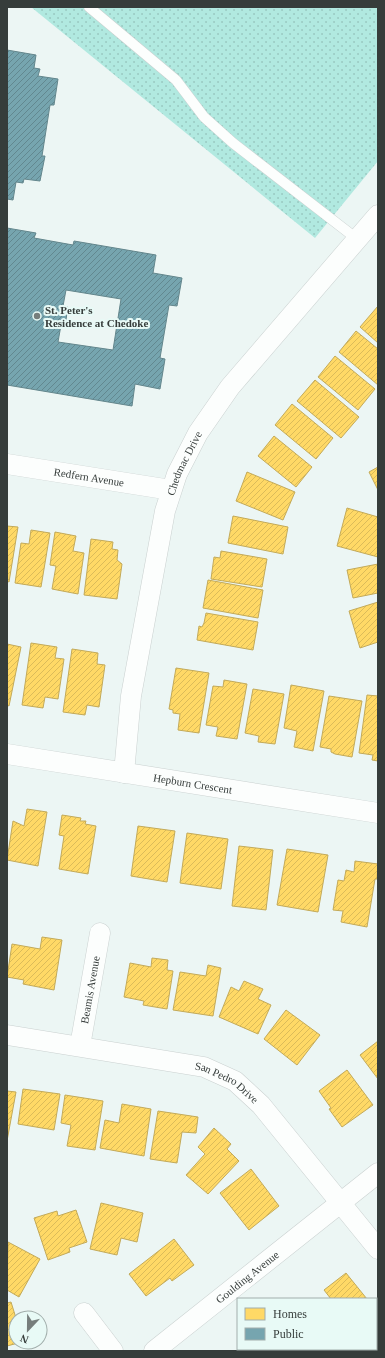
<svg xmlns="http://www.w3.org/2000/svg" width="385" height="1358" font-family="Georgia,serif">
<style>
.park{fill:url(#park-dots)}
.homes{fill:url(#homes-hatch);stroke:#c3aa59}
.public{fill:url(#public-hatch);stroke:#63868c;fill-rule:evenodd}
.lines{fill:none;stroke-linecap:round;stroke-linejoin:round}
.lane-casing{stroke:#cad1d0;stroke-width:11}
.street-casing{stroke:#cad1d0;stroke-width:21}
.lane{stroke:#fcfefd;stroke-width:10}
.street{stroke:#fcfefd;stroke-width:20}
.poi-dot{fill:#767e7c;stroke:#e8faf6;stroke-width:1.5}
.labels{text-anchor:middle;stroke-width:4;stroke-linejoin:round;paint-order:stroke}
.poi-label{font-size:11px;font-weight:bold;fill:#363d3b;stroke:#e8faf6;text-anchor:start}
.street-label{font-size:11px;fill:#363d3b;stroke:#e8faf6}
</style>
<defs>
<pattern id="park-dots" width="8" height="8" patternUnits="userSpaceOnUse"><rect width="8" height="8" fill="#b1e9e0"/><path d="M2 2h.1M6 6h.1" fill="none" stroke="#99c9c1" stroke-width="1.8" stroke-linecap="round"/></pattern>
<pattern id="homes-hatch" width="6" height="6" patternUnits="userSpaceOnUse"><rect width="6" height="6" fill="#ffd966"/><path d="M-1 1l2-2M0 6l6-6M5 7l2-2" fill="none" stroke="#dbbb59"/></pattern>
<pattern id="public-hatch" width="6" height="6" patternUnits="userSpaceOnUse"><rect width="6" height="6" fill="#76a5af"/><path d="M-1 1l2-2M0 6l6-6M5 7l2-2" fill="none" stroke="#628890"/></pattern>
</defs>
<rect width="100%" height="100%" fill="#ecf6f4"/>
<!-- park -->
<path class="park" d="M31,7H378V161L315,238Z"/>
<!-- homes -->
<g class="homes">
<path d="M378,306V343L360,327Z"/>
<path d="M356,331L378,349V385L339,352Z"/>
<path d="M335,356L375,389L358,410L318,377Z"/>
<path d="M315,380L359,417L341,438L297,401Z"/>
<path d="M292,404L333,438L316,459L275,425Z"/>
<path d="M274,436L312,467L296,487L258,456Z"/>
<path d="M378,467V490L369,472Z"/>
<path d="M247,472L295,492L283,520L236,501Z"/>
<path d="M347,508L378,517V557L337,546Z"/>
<path d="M233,516L288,527L283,554L228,543Z"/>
<path d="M7,526L18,527L9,582L7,581Z"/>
<path d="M31,530L50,533L41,587L15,583L21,543L29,544Z"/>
<path d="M55,532L76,536L73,551L84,553L78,594L52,589L56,566L50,565Z"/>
<path d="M91,539L113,542L112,549L118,550L117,560L122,564L117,599L84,595Z"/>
<path d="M221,551L267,559L262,587L211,579L214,557L220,558Z"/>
<path d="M378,564V593L353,598L347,570Z"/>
<path d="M208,580L263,590L258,618L203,608Z"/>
<path d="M378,602V642L360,648L349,611Z"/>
<path d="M206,613L258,622L253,650L197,640L199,626L202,627L204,623Z"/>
<path d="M31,643L57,647L55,658L64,659L58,699L45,697L43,708L22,705Z"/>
<path d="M7,644L21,647L9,706L7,705Z"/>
<path d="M72,649L98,653L97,664L105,665L99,707L87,705L85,715L63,712Z"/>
<path d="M176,668L209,673L199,733L178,730L180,714L173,713V710L169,709Z"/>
<path d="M224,680L247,684L237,739L216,736L218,727L206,725L213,686L223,687Z"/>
<path d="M291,685L324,691L313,751L294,747L297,731L284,728Z"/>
<path d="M253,689L284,694L275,744L258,742L259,736L245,733Z"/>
<path d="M367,695L378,696V761L372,760L373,755L359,753Z"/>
<path d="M329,696L362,701L352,757L335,754L331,752V749L320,747Z"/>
<path d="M27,809L47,812L38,866L7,860L13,821L24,826Z"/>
<path d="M62,815L81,818L80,821H86L85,824L96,826L88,874L59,869L64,836L59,835Z"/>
<path d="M138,826L175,831L167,882L131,876Z"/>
<path d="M187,833L228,839L221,889L180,883Z"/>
<path d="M239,846L273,850L266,910L232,906Z"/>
<path d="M287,849L328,855L318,912L277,905Z"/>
<path d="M355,861L378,864L377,879H375L367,927L341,922L343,911L333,910L338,880L344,881L346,870L354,872Z"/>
<path d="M42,937L62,940L54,990L23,984L24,980L7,977L12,944L40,949Z"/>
<path d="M152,958L168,960L167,970L173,971L167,1009L143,1005L144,1001L124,997L130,963L151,967Z"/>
<path d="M208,965L221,968L213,1016L173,1010L180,972L206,976Z"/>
<path d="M244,981L263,989L258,999L271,1005L258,1034L219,1017L231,987L239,991Z"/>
<path d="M286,1010L320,1035L297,1065L264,1039Z"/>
<path d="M378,1041V1079L360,1055Z"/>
<path d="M347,1070L373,1105L342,1127L329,1109L331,1108L319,1091Z"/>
<path d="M23,1089L60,1094L54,1130L18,1124Z"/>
<path d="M7,1091L16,1092L7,1141Z"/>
<path d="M65,1095L103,1101L95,1150L67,1146L71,1125L61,1123Z"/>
<path d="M122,1104L151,1109L144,1156L100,1148L105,1120L119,1123Z"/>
<path d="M158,1111L198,1117L196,1133L182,1132L177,1163L150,1159Z"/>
<path d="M214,1128L231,1144L227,1149L239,1161L208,1194L186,1175L205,1154L198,1147Z"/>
<path d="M251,1169L279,1206L249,1230L220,1193Z"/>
<path d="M101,1203L143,1213L137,1242L121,1238L117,1255L90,1249Z"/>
<path d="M76,1210L87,1242L69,1248L70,1252L48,1260L34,1218L57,1211L58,1216Z"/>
<path d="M174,1239L194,1265L172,1281L170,1278L146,1296L129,1274Z"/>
<path d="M8,1242L40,1259L19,1297L7,1290Z"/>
<path d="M346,1273L367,1299H331L324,1290Z"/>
<path d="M11,1302L16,1318V1342H22L7,1346V1303Z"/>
<path d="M378,1345V1351H370L376,1349Z"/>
<path d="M243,1349H277L278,1351H240Z"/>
</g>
<!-- public -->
<g class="public">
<path d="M7,50L36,55L34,68L40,69L38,76L58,79L54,105H50L42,156H45L40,181L24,179L23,183L16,182L13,200L7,199Z"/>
<path d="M7,228L36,233L34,238L73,245L74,241L156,255L153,273L182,278L177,306L169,305L160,358L165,359L160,389L135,384L132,406L7,385ZM66,290L121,299L113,350L58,342L61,325L65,326L68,307L63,306Z"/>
</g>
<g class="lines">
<defs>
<path id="lane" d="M89,7L176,80L204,117L233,143L357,239"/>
<g id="street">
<path id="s1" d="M7,464L171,490"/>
<path id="s2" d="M7,754L378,813"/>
<path id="s3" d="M124,773L131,696L165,511L177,474L198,433L230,387L378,215"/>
<path id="s4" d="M7,1035L204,1067L235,1081L261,1105L378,1249"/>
<path id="s5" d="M80,1046L100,933"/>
<path d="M84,1313L113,1351"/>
<path id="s6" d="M154,1351L378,1173"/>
</g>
</defs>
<!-- lane casing -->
<use href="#lane" class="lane-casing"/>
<!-- street casing -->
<use href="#street" class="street-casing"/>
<!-- lane -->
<use href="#lane" class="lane"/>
<!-- street -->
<use href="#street" class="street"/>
</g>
<!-- markers -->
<circle class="poi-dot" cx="37" cy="316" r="4"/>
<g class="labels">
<!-- poi labels -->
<g class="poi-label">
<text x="45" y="314">St. Peter's<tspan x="45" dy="13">Residence at Chedoke</tspan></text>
</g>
<!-- street labels -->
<g class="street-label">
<text dy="4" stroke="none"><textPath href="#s3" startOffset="317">Chedmac Drive</textPath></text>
<text dy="4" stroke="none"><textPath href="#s1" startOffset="83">Redfern Avenue</textPath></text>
<text dy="4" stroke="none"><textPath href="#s2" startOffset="188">Hepburn Crescent</textPath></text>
<text dy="4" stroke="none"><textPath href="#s5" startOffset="57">Beamis Avenue</textPath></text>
<text dy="4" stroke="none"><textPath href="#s4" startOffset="227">San Pedro Drive</textPath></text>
<text dy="4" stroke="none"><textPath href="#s6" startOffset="119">Goulding Avenue</textPath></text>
</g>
</g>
<!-- border -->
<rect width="385" height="1358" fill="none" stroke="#363d3b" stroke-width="16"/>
<!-- legend -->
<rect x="237" y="1298" width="140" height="52" fill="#e8faf6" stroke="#a1aeab"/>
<rect x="245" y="1308" width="20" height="12" fill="#ffd966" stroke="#a1aeab"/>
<text x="273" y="1318" font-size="12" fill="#363d3b">Homes</text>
<rect x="245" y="1328" width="20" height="12" fill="#76a5af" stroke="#a1aeab"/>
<text x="273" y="1338" font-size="12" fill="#363d3b">Public</text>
<!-- north arrow -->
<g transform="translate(28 1330) rotate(202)"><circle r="19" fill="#e8faf6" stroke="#a1aeab"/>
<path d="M0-3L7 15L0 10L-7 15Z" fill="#767e7c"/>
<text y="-6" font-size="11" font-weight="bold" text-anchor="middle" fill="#363d3b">N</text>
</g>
</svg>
